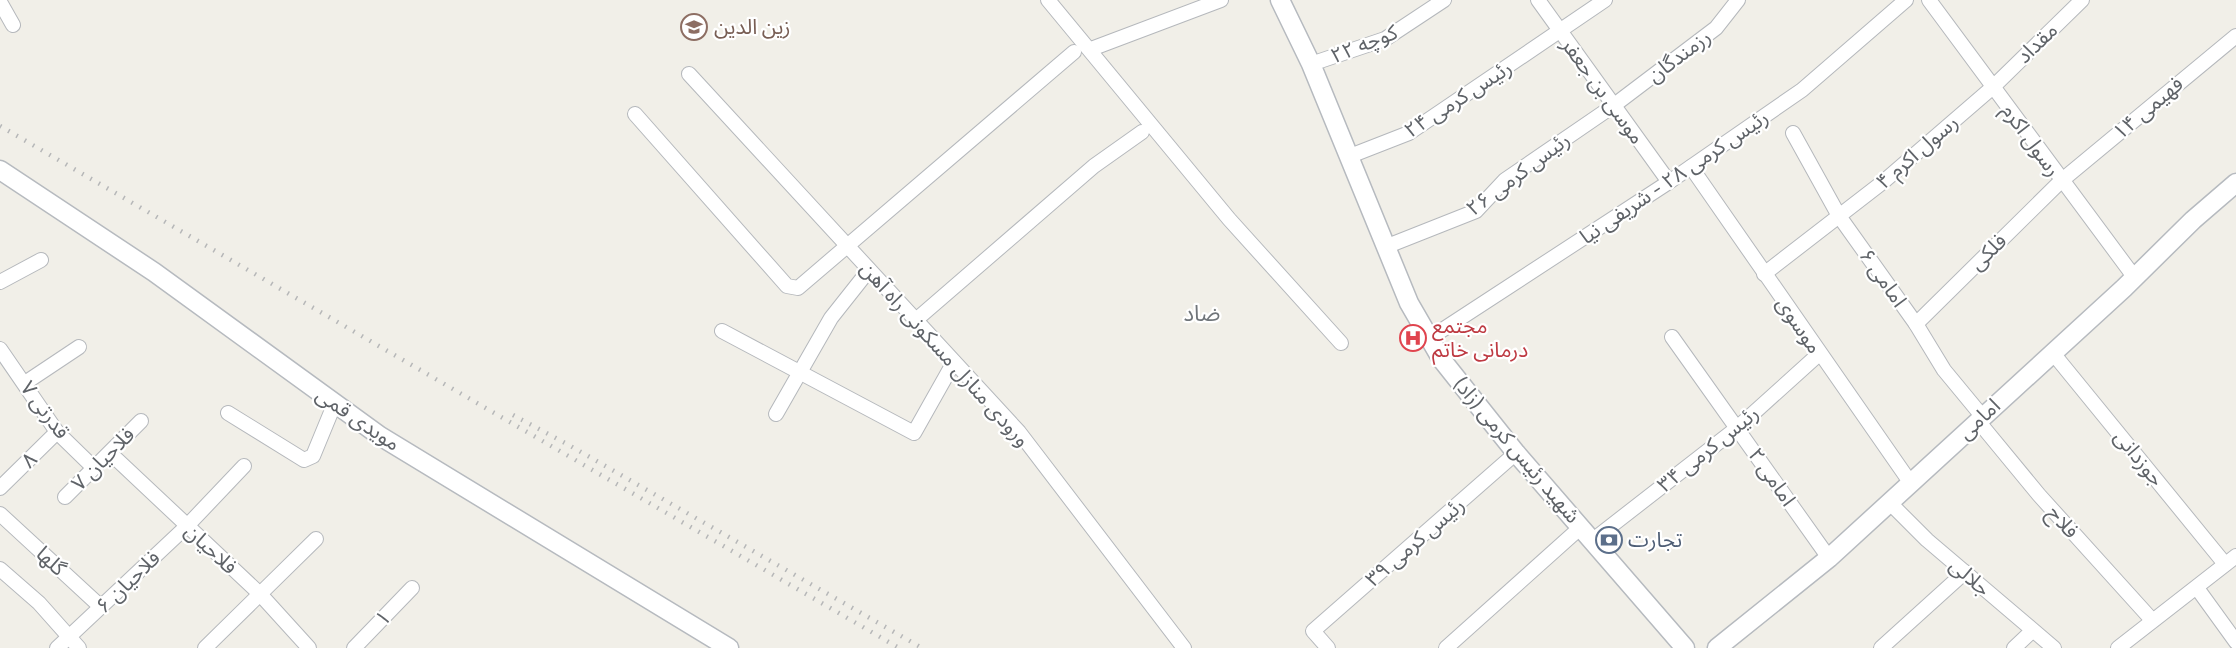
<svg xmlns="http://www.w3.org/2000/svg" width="2236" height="648" font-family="'Titillium Web','Noto Sans Arabic',sans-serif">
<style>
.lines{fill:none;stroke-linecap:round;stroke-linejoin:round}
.street-casing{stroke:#b5b8bc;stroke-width:16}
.secondary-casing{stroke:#b6babf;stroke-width:21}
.street{stroke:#fff;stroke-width:14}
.secondary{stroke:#fff;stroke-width:18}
.rail{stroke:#b6b7b8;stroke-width:4.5;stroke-dasharray:1.5 8;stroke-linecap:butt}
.labels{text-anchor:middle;stroke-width:4.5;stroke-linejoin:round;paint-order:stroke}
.education-label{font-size:21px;fill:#785e54;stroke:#fff;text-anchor:start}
.street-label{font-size:21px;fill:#5f6368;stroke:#fff}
.health-label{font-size:21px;fill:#be3a42;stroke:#fff;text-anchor:start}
.service-label{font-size:21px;fill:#4e5e75;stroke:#fff;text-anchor:start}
.neighbourhood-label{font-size:22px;fill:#70757a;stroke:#fff}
</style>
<rect width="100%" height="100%" fill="#f1efe8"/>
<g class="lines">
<defs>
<g id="street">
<path d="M1048,0L1229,219L1341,343"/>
<path d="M1538,0L1669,182"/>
<path d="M1929,0L2135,278"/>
<path d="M0,2L13,25"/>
<path d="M1091,49L1221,0"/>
<path d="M1311,64L1385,39L1444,0"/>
<path d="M689,74L1019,432L1184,648"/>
<path d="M635,114L787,286L798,288L1074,52"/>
<path d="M1793,133L1839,216L1916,324L1944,370L1982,416"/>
<path d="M1350,156L1409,133L1605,0"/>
<path d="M1691,167L1910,482"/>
<path d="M1385,247L1476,211L1505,180L1613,106L1716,28L1738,0"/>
<path d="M1764,274L1883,182L1993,87L2082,0"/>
<path d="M0,282L41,260"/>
<path d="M917,319L1094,166L1142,132"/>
<path d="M1916,324L2061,181L2236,36"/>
<path d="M722,331L914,433L954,362"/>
<path d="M1672,337L1829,558"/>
<path d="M1430,338L1669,182L1802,90L1906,0"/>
<path d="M0,349L57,432L94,468"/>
<path d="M2052,352L2225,564"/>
<path d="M25,383L79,347"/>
<path d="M228,413L304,460L313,456L334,405"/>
<path d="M776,414L831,318L869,270"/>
<path d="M1978,421L2039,495L2152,620"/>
<path d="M110,453L260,594L309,648"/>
<path d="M0,488L57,432"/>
<path d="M65,497L141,421"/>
<path d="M1890,503L1927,540L2054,648"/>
<path d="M0,514L101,607"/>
<path d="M1593,540L1737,428L1819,354"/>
<path d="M0,569L39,603L79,648"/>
<path d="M2197,588L2236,642"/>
<path d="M57,648L187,526L244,466"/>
<path d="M205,648L316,539"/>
<path d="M354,648L412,588"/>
<path d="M1328,648L1313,631L1516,453"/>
<path d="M1446,648L1581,527"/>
<path d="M1881,648L1965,572"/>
<path d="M2014,648L2032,631"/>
<path d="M2118,648L2236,556"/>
</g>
<g id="secondary">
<path d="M1280,0L1311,64L1409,303L1442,360L1516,453L1685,648"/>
<path d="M0,170L154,272L380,436L729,648"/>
<path d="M1717,648L1829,558L2124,288L2193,220L2236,183"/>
</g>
</defs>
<!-- street casing -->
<use href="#street" class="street-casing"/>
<!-- secondary casing -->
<use href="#secondary" class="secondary-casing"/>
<!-- street -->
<use href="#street" class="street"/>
<!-- secondary -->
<use href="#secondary" class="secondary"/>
<!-- rail -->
<g class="rail">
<path d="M0,126L899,648"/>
<path d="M513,415L567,444L922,648"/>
</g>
</g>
<!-- icons -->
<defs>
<symbol id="school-ring" viewBox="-11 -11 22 22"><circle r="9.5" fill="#fff" stroke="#8d6e63" stroke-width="1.5"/><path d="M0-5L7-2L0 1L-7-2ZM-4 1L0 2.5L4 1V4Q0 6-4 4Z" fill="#8d6e63"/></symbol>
<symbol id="hospital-ring" viewBox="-11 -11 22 22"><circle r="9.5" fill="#fff" stroke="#e0444e" stroke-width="1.5"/><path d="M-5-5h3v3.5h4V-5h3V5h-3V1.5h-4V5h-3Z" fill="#e0444e"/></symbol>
<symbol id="bank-ring" viewBox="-11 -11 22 22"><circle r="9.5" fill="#fff" stroke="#5c6f8a" stroke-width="1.5"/><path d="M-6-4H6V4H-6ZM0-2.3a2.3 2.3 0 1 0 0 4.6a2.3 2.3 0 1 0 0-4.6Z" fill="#5c6f8a"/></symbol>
</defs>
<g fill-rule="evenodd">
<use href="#school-ring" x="679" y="12" width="30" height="30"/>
<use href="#hospital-ring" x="1398" y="323" width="30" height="30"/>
<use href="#bank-ring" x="1594" y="525" width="30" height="30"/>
</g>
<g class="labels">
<!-- education labels -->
<g class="education-label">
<text x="714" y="34">زین الدین</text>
</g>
<!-- street labels -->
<g class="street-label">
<text transform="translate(2037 43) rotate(-44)" y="7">مقداد</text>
<text transform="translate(1364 44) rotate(-22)" y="7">کوچه ۲۲</text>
<text transform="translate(1679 56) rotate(-37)" y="7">رزمندگان</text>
<text transform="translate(1603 91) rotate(54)" y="7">موسی بن جعفر</text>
<text transform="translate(1458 99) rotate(-33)" y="7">رئیس کرمی ۲۴</text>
<text transform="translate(2148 108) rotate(-40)" y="7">فهیمی ۱۴</text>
<text transform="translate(2031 140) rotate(54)" y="7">رسول اکرم</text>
<text transform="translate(1917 152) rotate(-41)" y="7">رسول اکرم ۴</text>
<text transform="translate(1518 174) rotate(-37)" y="7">رئیس کرمی ۲۶</text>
<text transform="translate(1674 177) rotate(-34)" y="7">رئیس کرمی ۲۸ - شریفی نیا</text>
<text transform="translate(1988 252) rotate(-44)" y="7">فلکی</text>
<text transform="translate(1883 278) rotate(55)" y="7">امامی ۶</text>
<text transform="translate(1799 325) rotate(56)" y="7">موسوی</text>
<text transform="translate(945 354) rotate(48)" y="7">ورودی منازل مسکونی راه آهن</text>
<text transform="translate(45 410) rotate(53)" y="7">قدرتی ۷</text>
<text transform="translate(358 419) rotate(34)" y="7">مویدی قمی</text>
<text transform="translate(1979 419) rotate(-43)" y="7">امامی</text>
<text transform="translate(1708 449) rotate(-39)" y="7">رئیس کرمی ۳۴</text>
<text transform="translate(1517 450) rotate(50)" y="7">شهید رئیس کرمی (زاد)</text>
<text transform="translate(2139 458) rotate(51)" y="7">جوزدانی</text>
<text transform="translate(103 459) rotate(-45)" y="7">فلاحیان ۷</text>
<text transform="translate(29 460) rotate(-45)" y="7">۸</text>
<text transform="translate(1772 477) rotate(55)" y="7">امامی ۲</text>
<text transform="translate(2063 522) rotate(48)" y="7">فلاح</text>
<text transform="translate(1415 542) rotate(-41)" y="7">رئیس کرمی ۳۹</text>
<text transform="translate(211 549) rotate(43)" y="7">فلاحیان</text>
<text transform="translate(51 561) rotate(43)" y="7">گلها</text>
<text transform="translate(1970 577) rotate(41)" y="7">جلالی</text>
<text transform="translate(128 582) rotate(-44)" y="7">فلاحیان ۶</text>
<text transform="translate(383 618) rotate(-46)" y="7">۱</text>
</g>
<!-- health labels -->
<g class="health-label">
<text x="1432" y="333">مجتمع<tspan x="1432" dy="24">درمانی خاتم</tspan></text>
</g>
<!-- service labels -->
<g class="service-label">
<text x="1628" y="547">تجارت</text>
</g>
<!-- neighbourhood labels -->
<g class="neighbourhood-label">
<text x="1202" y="321">ضاد</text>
</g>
</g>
</svg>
